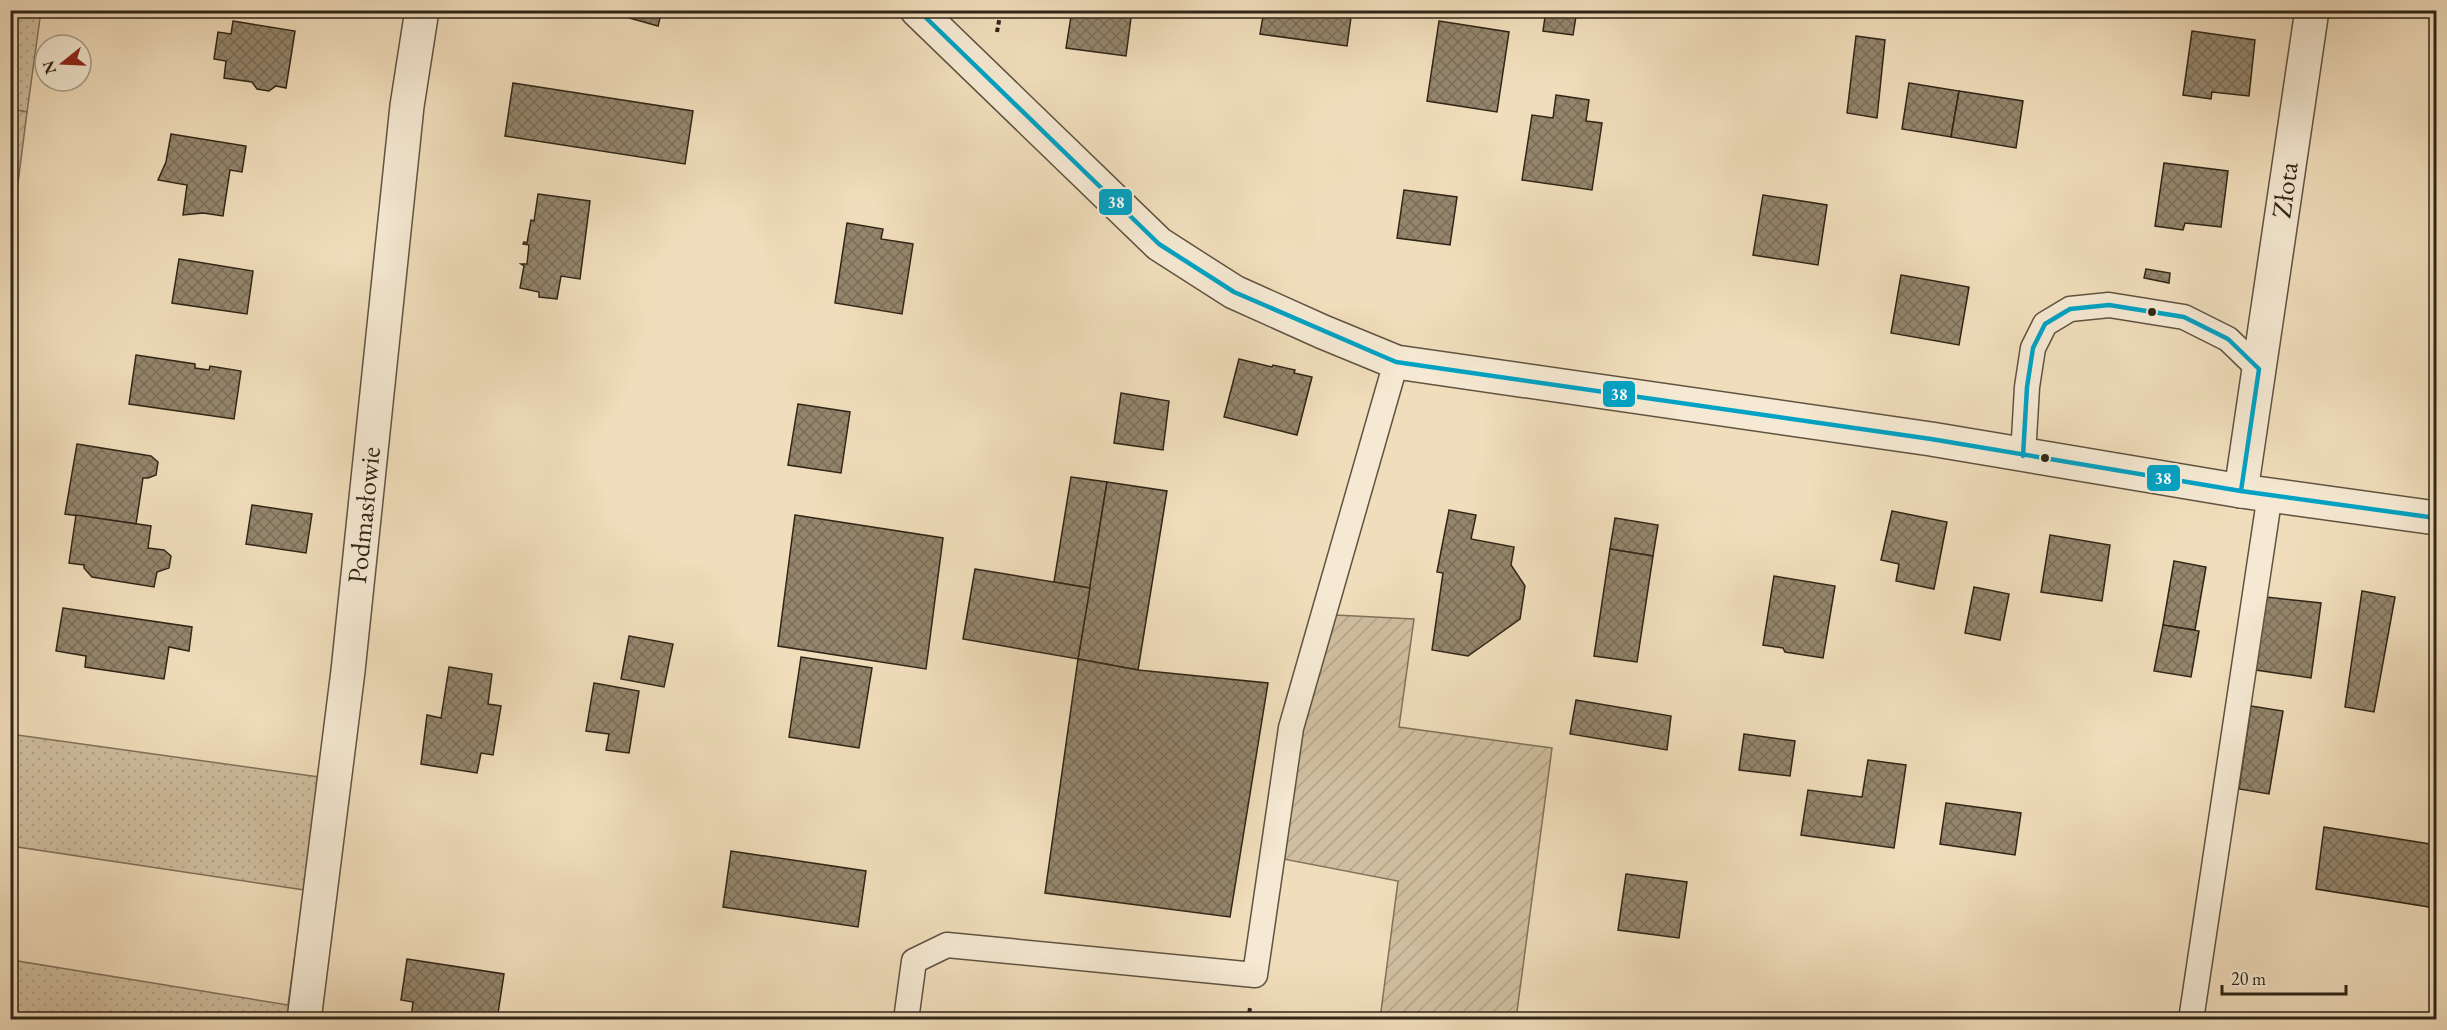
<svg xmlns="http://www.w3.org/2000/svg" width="2447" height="1030" font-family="'EB Garamond',serif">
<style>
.grass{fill:url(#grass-dots);stroke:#80725b;stroke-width:1.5}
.garden{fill:url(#garden-furrows);stroke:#80725b;stroke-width:1.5}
.building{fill:url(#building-cross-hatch);stroke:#302517;stroke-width:1.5}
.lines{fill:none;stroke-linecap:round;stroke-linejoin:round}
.service-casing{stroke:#605340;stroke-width:27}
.minor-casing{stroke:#605340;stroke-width:36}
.tertiary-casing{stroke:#605340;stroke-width:36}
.path{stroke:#302517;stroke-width:4;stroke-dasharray:4.5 3;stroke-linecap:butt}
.service{stroke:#f5e9d3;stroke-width:24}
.minor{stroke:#f5e9d3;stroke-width:33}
.tertiary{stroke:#f5e9d3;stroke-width:33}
.bus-1-casing{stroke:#f5e9d3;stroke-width:9}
.bus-1{stroke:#02a2c5;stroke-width:4.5}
.bus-dot{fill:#302517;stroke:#f5e9d3;stroke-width:2}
.labels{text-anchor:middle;stroke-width:4.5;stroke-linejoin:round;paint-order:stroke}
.street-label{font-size:27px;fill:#302517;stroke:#f5e9d3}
.line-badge{stroke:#f5e9d3;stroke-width:2}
.badge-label{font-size:16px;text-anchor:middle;font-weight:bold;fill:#fff}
</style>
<defs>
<pattern id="grass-dots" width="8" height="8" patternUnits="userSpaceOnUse" patternTransform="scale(1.5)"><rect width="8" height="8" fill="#cfbe9f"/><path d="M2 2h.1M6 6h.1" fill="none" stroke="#b2a388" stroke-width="1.8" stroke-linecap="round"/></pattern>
<pattern id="garden-furrows" width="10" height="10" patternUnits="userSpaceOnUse" patternTransform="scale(1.5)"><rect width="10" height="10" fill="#cfbe9f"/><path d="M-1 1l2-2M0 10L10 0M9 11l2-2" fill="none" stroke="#b2a388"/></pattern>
<pattern id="building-cross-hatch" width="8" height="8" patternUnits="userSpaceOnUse" patternTransform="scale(1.5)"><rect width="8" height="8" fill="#94856c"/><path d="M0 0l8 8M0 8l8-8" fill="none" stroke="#796d58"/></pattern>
</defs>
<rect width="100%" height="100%" fill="#f0ddbb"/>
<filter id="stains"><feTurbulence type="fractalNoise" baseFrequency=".00333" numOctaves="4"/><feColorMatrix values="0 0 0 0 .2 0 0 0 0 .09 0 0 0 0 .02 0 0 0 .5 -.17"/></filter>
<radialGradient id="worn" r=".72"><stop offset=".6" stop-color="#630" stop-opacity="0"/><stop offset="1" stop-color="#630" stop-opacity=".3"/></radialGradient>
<!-- grass -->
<g class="grass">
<path d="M10,11H41L27,112L11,109Z"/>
<path d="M10,734L326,778L295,1019H11V960L288,1005L304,890L11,846Z"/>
</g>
<!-- garden -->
<g class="garden">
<path d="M11,109L27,112L11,238L10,109Z"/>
<path d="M1335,615L1414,619L1399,727L1552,748L1516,1019H1380L1398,881L1278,858L1300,730Z"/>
</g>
<!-- building -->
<g class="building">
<path d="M601,10H662L658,26Z"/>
<path d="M1072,10H1132L1126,56L1066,48Z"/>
<path d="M1264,10H1352L1347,46L1260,34Z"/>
<path d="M1546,10H1577L1573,35L1543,31Z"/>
<path d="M233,21L295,31L286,88L276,86L269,91L257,89L252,82L224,78L226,61L214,59L218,32L231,34Z"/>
<path d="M1439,21L1509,32L1497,112L1427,101Z"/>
<path d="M2192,31L2255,40L2249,96L2212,92L2211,99L2183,95Z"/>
<path d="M1856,36L1885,40L1877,118L1847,113Z"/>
<path d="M513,83L693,111L685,164L505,136Z"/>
<path d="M1909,83L1959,91L1951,137L1902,129Z"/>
<path d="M1959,91L2023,101L2016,148L1951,137Z"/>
<path d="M1556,95L1589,100L1586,121L1602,123L1592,190L1522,180L1532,115L1553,118Z"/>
<path d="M171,134L246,146L242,172L230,170L223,216L203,213L183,215L187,185L158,180L166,162Z"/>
<path d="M2164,163L2228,171L2221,227L2185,223L2183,230L2155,226Z"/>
<path d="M1404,190L1457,197L1450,245L1397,238Z"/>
<path d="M538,194L590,201L580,279L561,276L557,299L539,297V292L520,288L524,266L521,264H527L529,245L523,244L524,242L527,243L531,220L534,221Z"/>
<path d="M1763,195L1827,205L1818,265L1753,255Z"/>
<path d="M847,223L883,229L881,239L913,244L902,314L835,303Z"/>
<path d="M179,259L253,271L247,314L172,303Z"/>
<path d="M2146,269L2170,273L2169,283L2144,278Z"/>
<path d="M1901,275L1969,287L1959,345L1891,333Z"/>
<path d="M136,355L195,364V368L209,370L210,366L241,371L234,419L129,404Z"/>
<path d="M1239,359L1272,367L1273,365L1295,370L1294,373L1312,377L1297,435L1224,417Z"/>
<path d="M1121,393L1169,401L1163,450L1114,443Z"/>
<path d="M798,404L850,412L841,473L788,465Z"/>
<path d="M77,444L151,456L158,462L156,475L148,478H143L136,524L65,514Z"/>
<path d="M1071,477L1107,482L1090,588L1054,582Z"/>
<path d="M1107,482L1167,491L1138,670L1078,659Z"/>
<path d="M252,505L312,514L306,553L246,544Z"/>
<path d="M1449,510L1476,515L1471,539L1514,547L1511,565L1525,586L1520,619L1468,656L1432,650L1443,573L1437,572Z"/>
<path d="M1892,511L1947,522L1934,589L1896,581L1899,564L1881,560Z"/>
<path d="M76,515L151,526L148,548L164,550L171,556L169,568L157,572L154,587L92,577L84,568V565L69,563Z"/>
<path d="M795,515L943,538L926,669L778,646Z"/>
<path d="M1615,518L1658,525L1653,556L1610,549Z"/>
<path d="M2050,535L2110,545L2102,601L2041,592Z"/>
<path d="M1610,549L1653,556L1637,662L1594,656Z"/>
<path d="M2174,561L2206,567L2195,630L2163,625Z"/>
<path d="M975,569L1090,588L1078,659L963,639Z"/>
<path d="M1774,576L1835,586L1823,658L1785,652L1783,648L1763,645Z"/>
<path d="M1974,587L2009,594L2000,640L1965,633Z"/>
<path d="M2362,591L2395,597L2374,712L2345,707Z"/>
<path d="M2266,597L2321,603L2311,678L2256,670Z"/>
<path d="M63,608L192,627L189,651L169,647L164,679L85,667L86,656L56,651Z"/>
<path d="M2163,625L2199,631L2191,677L2154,671Z"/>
<path d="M629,636L673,644L664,687L621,679Z"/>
<path d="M801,657L872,668L859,748L789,737Z"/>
<path d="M1078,659L1138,670L1268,683L1230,917L1045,893Z"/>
<path d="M449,667L492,674L488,704L501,706L493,755L481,753L477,773L421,764L427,715L441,718Z"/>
<path d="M594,683L639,691L629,753L606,750L609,734L586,731Z"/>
<path d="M1576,700L1671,716L1667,750L1570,734Z"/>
<path d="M2251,706L2283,711L2269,794L2239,789Z"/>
<path d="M1744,734L1795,741L1790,776L1739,770Z"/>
<path d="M1868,760L1906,765L1894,848L1801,835L1808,790L1862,797Z"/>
<path d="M1946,803L2021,813L2015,855L1940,844Z"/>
<path d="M2324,827L2436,845V908L2316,889Z"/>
<path d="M731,851L866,871L858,927L723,907Z"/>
<path d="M1626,874L1687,882L1679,938L1618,930Z"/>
<path d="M407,959L504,974L497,1020H411L413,1002L401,1000Z"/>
<path d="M1074,1014L1111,1020H1073Z"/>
</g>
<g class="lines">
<defs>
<g id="service">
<path d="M2023,456L2027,387L2033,348L2045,324L2070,309L2109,305L2184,317L2228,339L2259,369"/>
<path d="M906,1020L914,961L947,945L1255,975L1291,728L1396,362"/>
<path d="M2191,1020L2270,494"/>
</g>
<g id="minor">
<path d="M2241,491L2312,10"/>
<path d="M304,1020L348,671L407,106L422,10"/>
</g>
<path id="tertiary" d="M917,10L1159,244L1234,292L1323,332L1396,362L1931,439L2241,491L2436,518"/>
</defs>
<!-- service casing -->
<use href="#service" class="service-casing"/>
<!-- minor casing -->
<use href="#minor" class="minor-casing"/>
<!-- tertiary casing -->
<use href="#tertiary" class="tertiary-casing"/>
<!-- path -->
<g class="path">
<path d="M997,32L1001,10"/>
<path d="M1248,1020L1250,1008"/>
</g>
<!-- service -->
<use href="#service" class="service"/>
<!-- minor -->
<use href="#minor" class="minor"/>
<!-- tertiary -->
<use href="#tertiary" class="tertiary"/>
<defs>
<g id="bus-1">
<path d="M918,10L1159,244L1234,292L1396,362L1931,439L2241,491L2436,518"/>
<path d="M2023,456L2027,387L2033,348L2045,324L2070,309L2109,305L2184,317L2228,339L2259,369L2241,491"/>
</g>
</defs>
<!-- bus-1 casing -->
<use href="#bus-1" class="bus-1-casing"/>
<!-- bus-1 -->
<use href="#bus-1" class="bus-1"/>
</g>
<!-- markers -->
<g class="bus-dot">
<circle cx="2152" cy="312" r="5"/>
<circle cx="2045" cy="458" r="5"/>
</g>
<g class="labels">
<!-- street labels -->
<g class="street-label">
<text transform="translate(2285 190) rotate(-82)" y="9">Złota</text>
<text transform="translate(364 515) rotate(-84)" y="9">Podmasłowie</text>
</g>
</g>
<g class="line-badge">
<rect x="1098" y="188" width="35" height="28" rx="6" fill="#02a2c5"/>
<rect x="1602" y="380" width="34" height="28" rx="6" fill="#02a2c5"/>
<rect x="2146" y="464" width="35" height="28" rx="6" fill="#02a2c5"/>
</g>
<g class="badge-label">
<text x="1116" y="208">38</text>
<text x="1619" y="400">38</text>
<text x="2163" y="484">38</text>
</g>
<!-- margin -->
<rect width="2447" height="1030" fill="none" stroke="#f0ddbb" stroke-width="36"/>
<rect x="12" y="12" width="2423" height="1006" fill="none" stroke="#302517" stroke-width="3"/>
<rect x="18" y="18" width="2411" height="994" fill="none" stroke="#302517" stroke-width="1.5"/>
<!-- north arrow -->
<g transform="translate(63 63) rotate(252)"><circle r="28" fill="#f5e9d3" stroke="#a69b88" stroke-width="1.5"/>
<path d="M0-4.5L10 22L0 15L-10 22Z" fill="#8f2418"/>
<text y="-9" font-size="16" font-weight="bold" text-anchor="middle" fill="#302517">N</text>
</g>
<!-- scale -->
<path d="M2222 985v9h124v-9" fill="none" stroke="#302517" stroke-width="3"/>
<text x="2231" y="985" font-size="18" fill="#302517" stroke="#f5e9d3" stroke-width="4.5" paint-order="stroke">20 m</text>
<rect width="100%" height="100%" filter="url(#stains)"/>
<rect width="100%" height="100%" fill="url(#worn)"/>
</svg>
